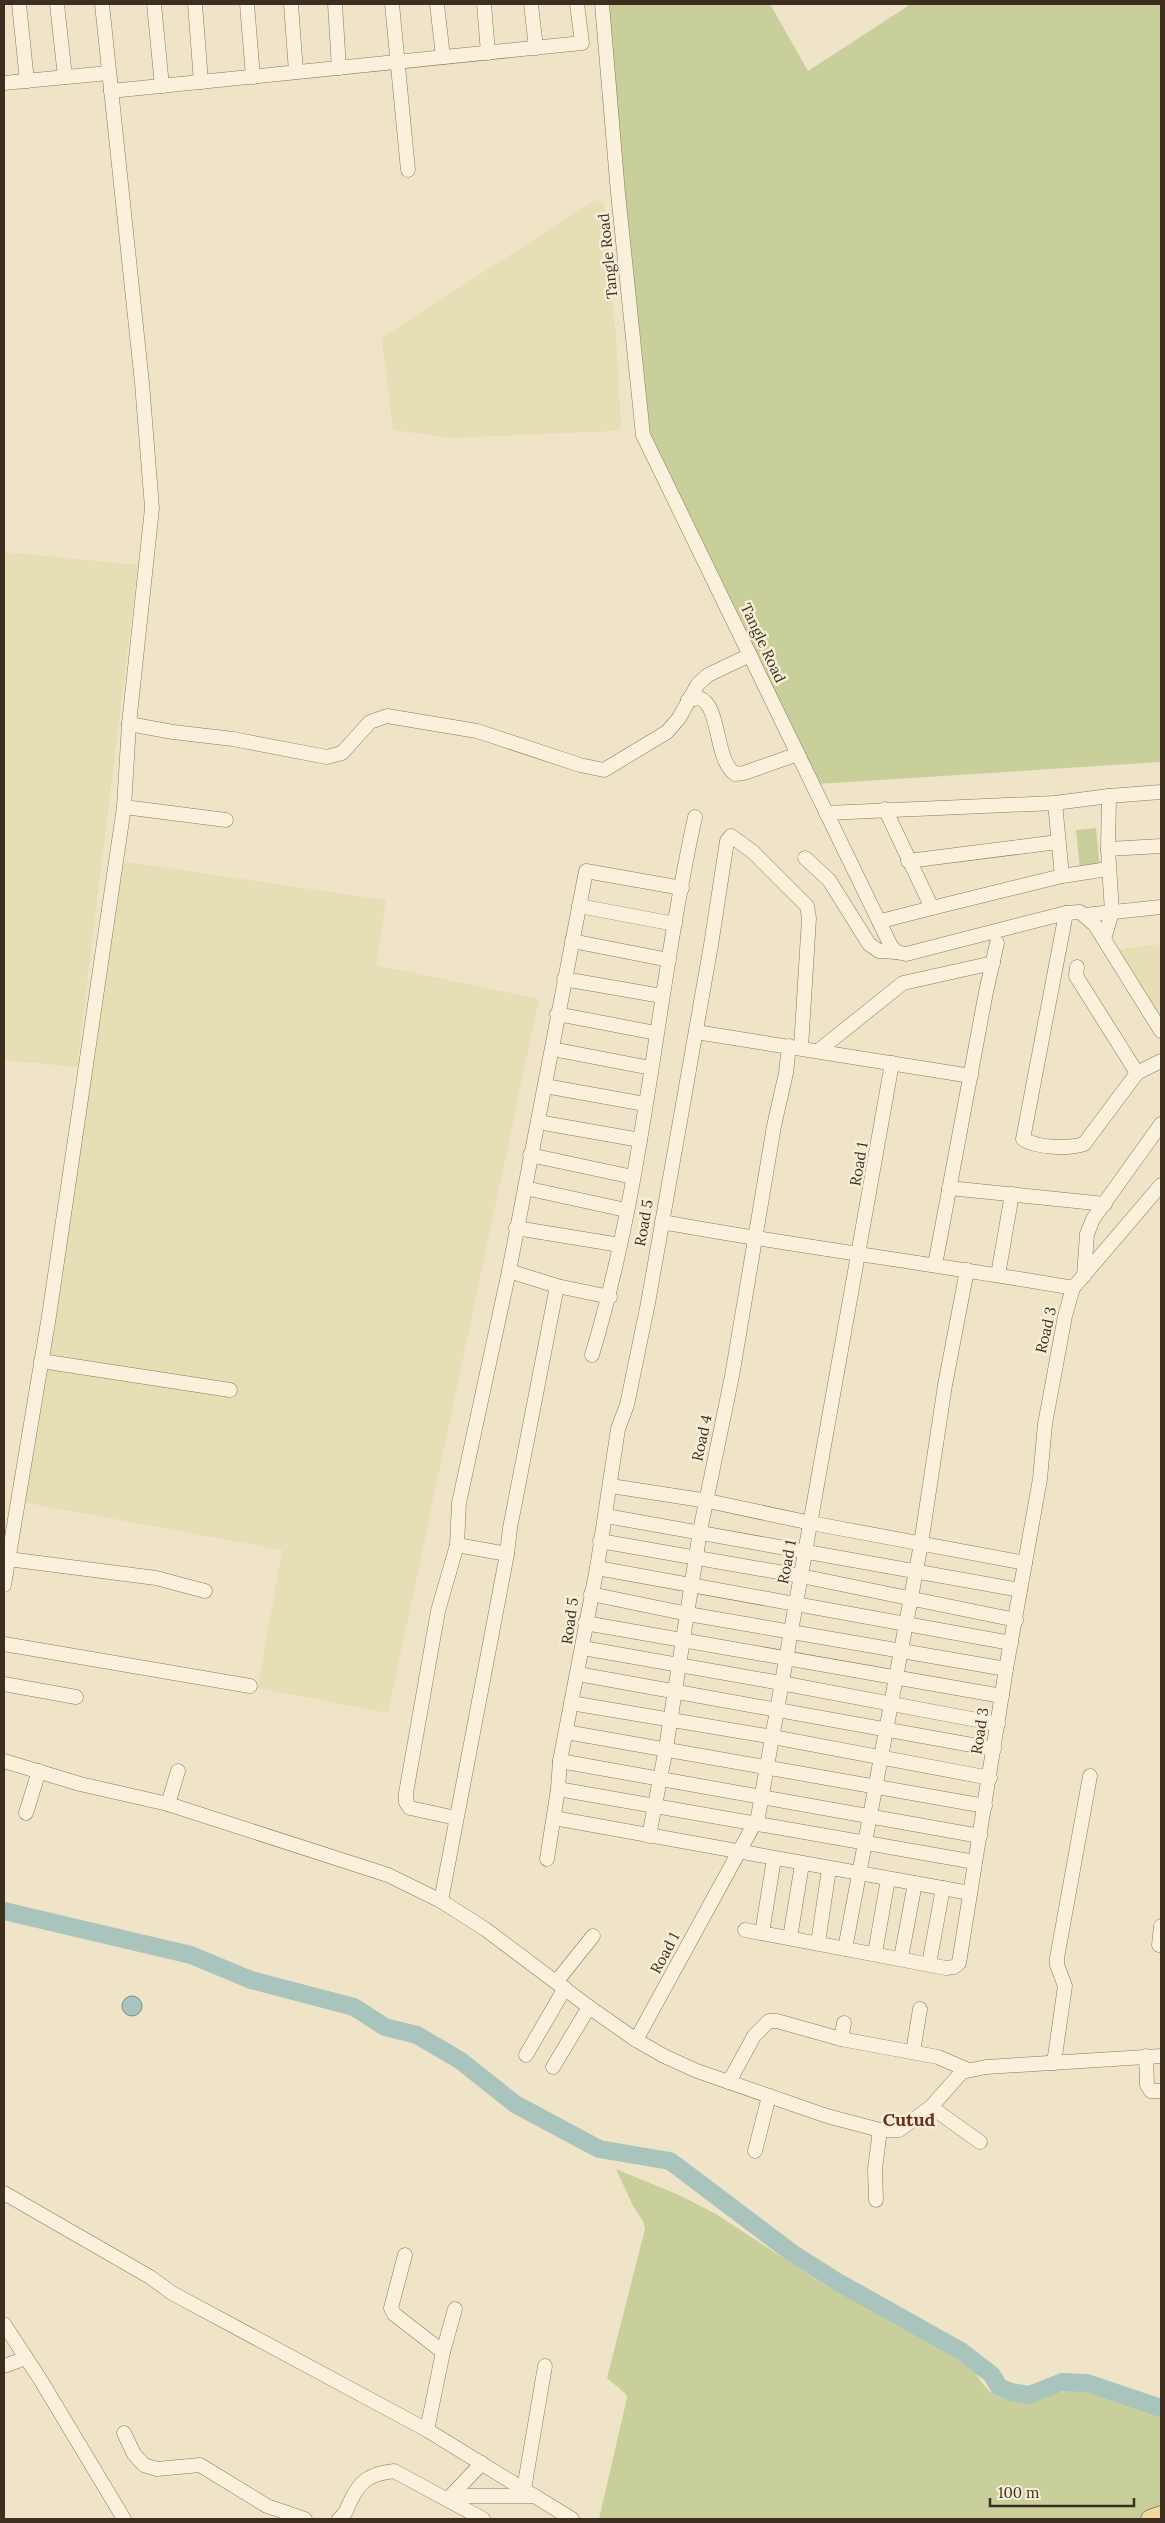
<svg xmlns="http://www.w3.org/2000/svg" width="1165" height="2523" font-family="Lora,serif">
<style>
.farmland{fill:#e6deb5}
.green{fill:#c9cf9b}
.water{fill:#a9c4bc;stroke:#6f938a}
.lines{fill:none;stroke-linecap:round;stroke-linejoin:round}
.river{stroke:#a9c4bc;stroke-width:18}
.minor-casing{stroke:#8d765c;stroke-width:15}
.major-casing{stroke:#5b4430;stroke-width:19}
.minor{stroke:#faf1dc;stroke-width:14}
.major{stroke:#f3d9a0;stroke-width:18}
.labels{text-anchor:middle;stroke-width:5;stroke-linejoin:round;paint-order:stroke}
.street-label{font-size:15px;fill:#3d2e20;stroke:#f7eed8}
.quarter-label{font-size:18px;font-weight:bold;fill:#6b2e1e;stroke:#f7eed8}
</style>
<rect width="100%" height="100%" fill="#f0e4c8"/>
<!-- farmland -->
<g class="farmland">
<path d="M597,199L604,205L616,336L621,428L616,431L452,438L393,430L382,342L384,336Z"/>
<path d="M4,552L138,565L77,1067L4,1060Z"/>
<path d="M119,861L386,900L376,965L539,999L388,1713L258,1688L282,1550L22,1502Z"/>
<path d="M1161,944V1025L1116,950Z"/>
</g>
<!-- green -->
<g class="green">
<path d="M606,4H770L808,71L911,4H1161V762L817,784L650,435Z"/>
<path d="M1096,828L1100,868L1080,870L1076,830Z"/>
<path d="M616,2169L679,2195L716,2214L823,2284L950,2350C955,2354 961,2357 966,2361C978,2374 983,2390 999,2397C1027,2409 1053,2390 1081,2389C1109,2389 1137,2403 1161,2414V2510L1139,2519H599L627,2398L626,2394L607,2378L645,2229L643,2221L633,2206Z"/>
</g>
<!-- water -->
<circle class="water" cx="132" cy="2006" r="10"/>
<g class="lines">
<!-- river -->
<path class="river" d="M4,1911L191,1955L251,1980L354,2007L385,2027L417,2035L461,2061L515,2104L599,2149L670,2161L792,2253L836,2281L961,2351L992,2375L999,2387L1011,2392L1029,2395L1062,2382L1087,2383L1161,2408"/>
<defs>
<g id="minor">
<path d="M19,4L27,81"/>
<path d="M57,4L65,77"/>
<path d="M154,4L162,86"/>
<path d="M195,4L201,82"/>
<path d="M247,4L253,77"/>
<path d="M291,4L296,72"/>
<path d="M335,4L339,68"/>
<path d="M392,4L408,170"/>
<path d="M437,4L443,57"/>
<path d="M484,4L488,53"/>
<path d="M531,4L536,48"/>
<path d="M602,4L618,193L643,435L891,946L896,952L906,954L1066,913L1080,912L1095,925L1161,1031"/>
<path d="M4,83L108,73"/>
<path d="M111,91L582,43L577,4"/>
<path d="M688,700L699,698C721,705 714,759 735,774L744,773L798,754"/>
<path d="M129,724L173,732L233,739L327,757L342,753L370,722L387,716L477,731L580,765L604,770L667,732L679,718L698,684L708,675L750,655"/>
<path d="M1055,803L1062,876"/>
<path d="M124,807L226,820"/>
<path d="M885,809L932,908L1062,876L1108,869"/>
<path d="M826,813L1055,803L1109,796L1161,792"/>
<path d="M1108,849L1161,846"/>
<path d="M805,858L829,880L869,944L879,951L896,952"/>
<path d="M908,861L1058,842"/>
<path d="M579,906L675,924"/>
<path d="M1066,913L1023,1139C1037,1148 1068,1149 1084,1144L1137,1073L1161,1061"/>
<path d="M1085,915L1161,907"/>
<path d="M881,921L932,908"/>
<path d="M1104,939L1112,912L1108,849L1109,796"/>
<path d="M572,941L669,960"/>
<path d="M1077,967L1076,976L1137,1073"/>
<path d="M564,979L662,996"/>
<path d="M557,1014L656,1033"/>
<path d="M696,1032L971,1076"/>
<path d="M552,1049L651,1068"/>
<path d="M818,1051L903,983L993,963"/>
<path d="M545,1086L645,1104"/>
<path d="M538,1122L640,1140"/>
<path d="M530,1155L633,1177"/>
<path d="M525,1188L626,1210"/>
<path d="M949,1188L1105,1204"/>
<path d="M662,1222C799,1247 936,1264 1073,1288"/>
<path d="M516,1228L620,1245"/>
<path d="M935,1265L986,992L997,943"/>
<path d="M509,1271L557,1286L610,1297"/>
<path d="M998,1275L1012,1194"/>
<path d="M1084,1276L1087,1234L1093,1219L1161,1124"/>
<path d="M592,1355C645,1180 656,995 695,817"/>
<path d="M41,1361L230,1390"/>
<path d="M611,1486L708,1501L811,1523L1025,1563"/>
<path d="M606,1516L1020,1590"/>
<path d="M600,1541L801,1576L1016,1620"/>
<path d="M457,1545L507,1554"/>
<path d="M8,1559L156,1578L205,1591"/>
<path d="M597,1568L1011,1643"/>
<path d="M4,1585L49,1316L124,807L129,724L152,508L142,383L102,4"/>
<path d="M591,1594L688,1614L1006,1669"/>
<path d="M585,1623L1002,1696"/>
<path d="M4,1644L250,1686"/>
<path d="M583,1648L781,1683L998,1724"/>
<path d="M578,1674L994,1749"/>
<path d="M4,1684L76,1697"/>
<path d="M571,1703L773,1737L990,1778"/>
<path d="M566,1732L985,1806"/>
<path d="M4,1761L80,1784L168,1804L388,1875L441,1901L485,1929L589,2007L636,2040L664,2056L697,2071L827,2116L880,2130H899L931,2107L962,2072L986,2067L1161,2056"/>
<path d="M560,1761L980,1836"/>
<path d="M558,1789L975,1862"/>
<path d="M168,1804L178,1771"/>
<path d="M26,1813L39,1771"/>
<path d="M456,1818L410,1808L406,1802V1793L438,1611L457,1545L459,1503L509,1271L586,871L682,888"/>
<path d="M554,1818L970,1893"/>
<path d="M649,1836L666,1748L700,1531L732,1376L774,1126L786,1073L789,1046"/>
<path d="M547,1859L558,1789L560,1761L597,1568L618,1429L627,1405L648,1303L711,945L727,841L731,836L753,852L807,906L809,918L801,1048"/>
<path d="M441,1901L507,1554L510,1528L557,1286"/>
<path d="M745,1930L946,1968L954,1967L959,1963L1006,1669L1040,1479L1045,1424L1065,1316L1073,1288L1161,1185"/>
<path d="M762,1933L774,1859"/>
<path d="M790,1938L802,1864"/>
<path d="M818,1943L829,1869"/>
<path d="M1159,1945L1161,1926"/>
<path d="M845,1949L921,1544L945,1385L967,1270"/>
<path d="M875,1953L888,1879"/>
<path d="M901,1958L915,1883"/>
<path d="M929,1964L943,1888"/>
<path d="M557,1981L593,1936"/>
<path d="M841,2039L844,2023"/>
<path d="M636,2040L758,1817L892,1063"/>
<path d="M913,2052L920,2009"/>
<path d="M526,2055L565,1988"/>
<path d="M1146,2056L1147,2085L1151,2091H1161"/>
<path d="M1054,2063L1065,1986L1057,1965V1958L1090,1776"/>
<path d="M553,2067L589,2007"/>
<path d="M729,2082L754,2036L769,2021H777L841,2039L938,2057L968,2070"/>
<path d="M931,2107L980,2142"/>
<path d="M755,2151L769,2096"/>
<path d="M4,2193L150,2277L172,2293L427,2430L572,2519"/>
<path d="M876,2200L875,2169L880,2130"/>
<path d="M405,2255L391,2308L394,2314L443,2352"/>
<path d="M4,2324L40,2379L124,2519"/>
<path d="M4,2366L26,2358"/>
<path d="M427,2430L443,2352L455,2309"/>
<path d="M124,2433L134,2454L144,2465L157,2469L200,2465L267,2506L305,2519"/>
<path d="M524,2489L545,2366"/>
<path d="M453,2496H534"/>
<path d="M448,2499L482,2463"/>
<path d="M339,2519C345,2515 347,2509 350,2502C360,2480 370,2474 394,2471L483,2519"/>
</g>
<path id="major" d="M1150,2519L1161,2515"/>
</defs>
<!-- minor casing -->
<use href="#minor" class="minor-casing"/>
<!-- major casing -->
<use href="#major" class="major-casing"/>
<!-- minor -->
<use href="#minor" class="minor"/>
<!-- major -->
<use href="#major" class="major"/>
</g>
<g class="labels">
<!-- street labels -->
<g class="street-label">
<text transform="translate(608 256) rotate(-96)" y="5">Tangle Road</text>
<text transform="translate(763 643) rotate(65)" y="5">Tangle Road</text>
<text transform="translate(859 1164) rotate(-80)" y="5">Road 1</text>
<text transform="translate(644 1223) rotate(-80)" y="5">Road 5</text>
<text transform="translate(1046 1330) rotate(-77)" y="5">Road 3</text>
<text transform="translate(702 1438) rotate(-78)" y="5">Road 4</text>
<text transform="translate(787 1562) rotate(-79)" y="5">Road 1</text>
<text transform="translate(570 1621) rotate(-82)" y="5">Road 5</text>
<text transform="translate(980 1731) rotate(-81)" y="5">Road 3</text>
<text transform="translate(665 1953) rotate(-62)" y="5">Road 1</text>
</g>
<!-- quarter labels -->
<g class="quarter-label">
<text x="909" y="2126">Cutud</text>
</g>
</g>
<!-- border -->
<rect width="1165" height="2523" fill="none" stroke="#3d2e20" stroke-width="10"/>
<!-- scale -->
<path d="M990 2498v8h144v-8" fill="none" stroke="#3d2e20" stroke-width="2.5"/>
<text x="998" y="2498" font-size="15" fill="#3d2e20" stroke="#f7eed8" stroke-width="4" paint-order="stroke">100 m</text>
</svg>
